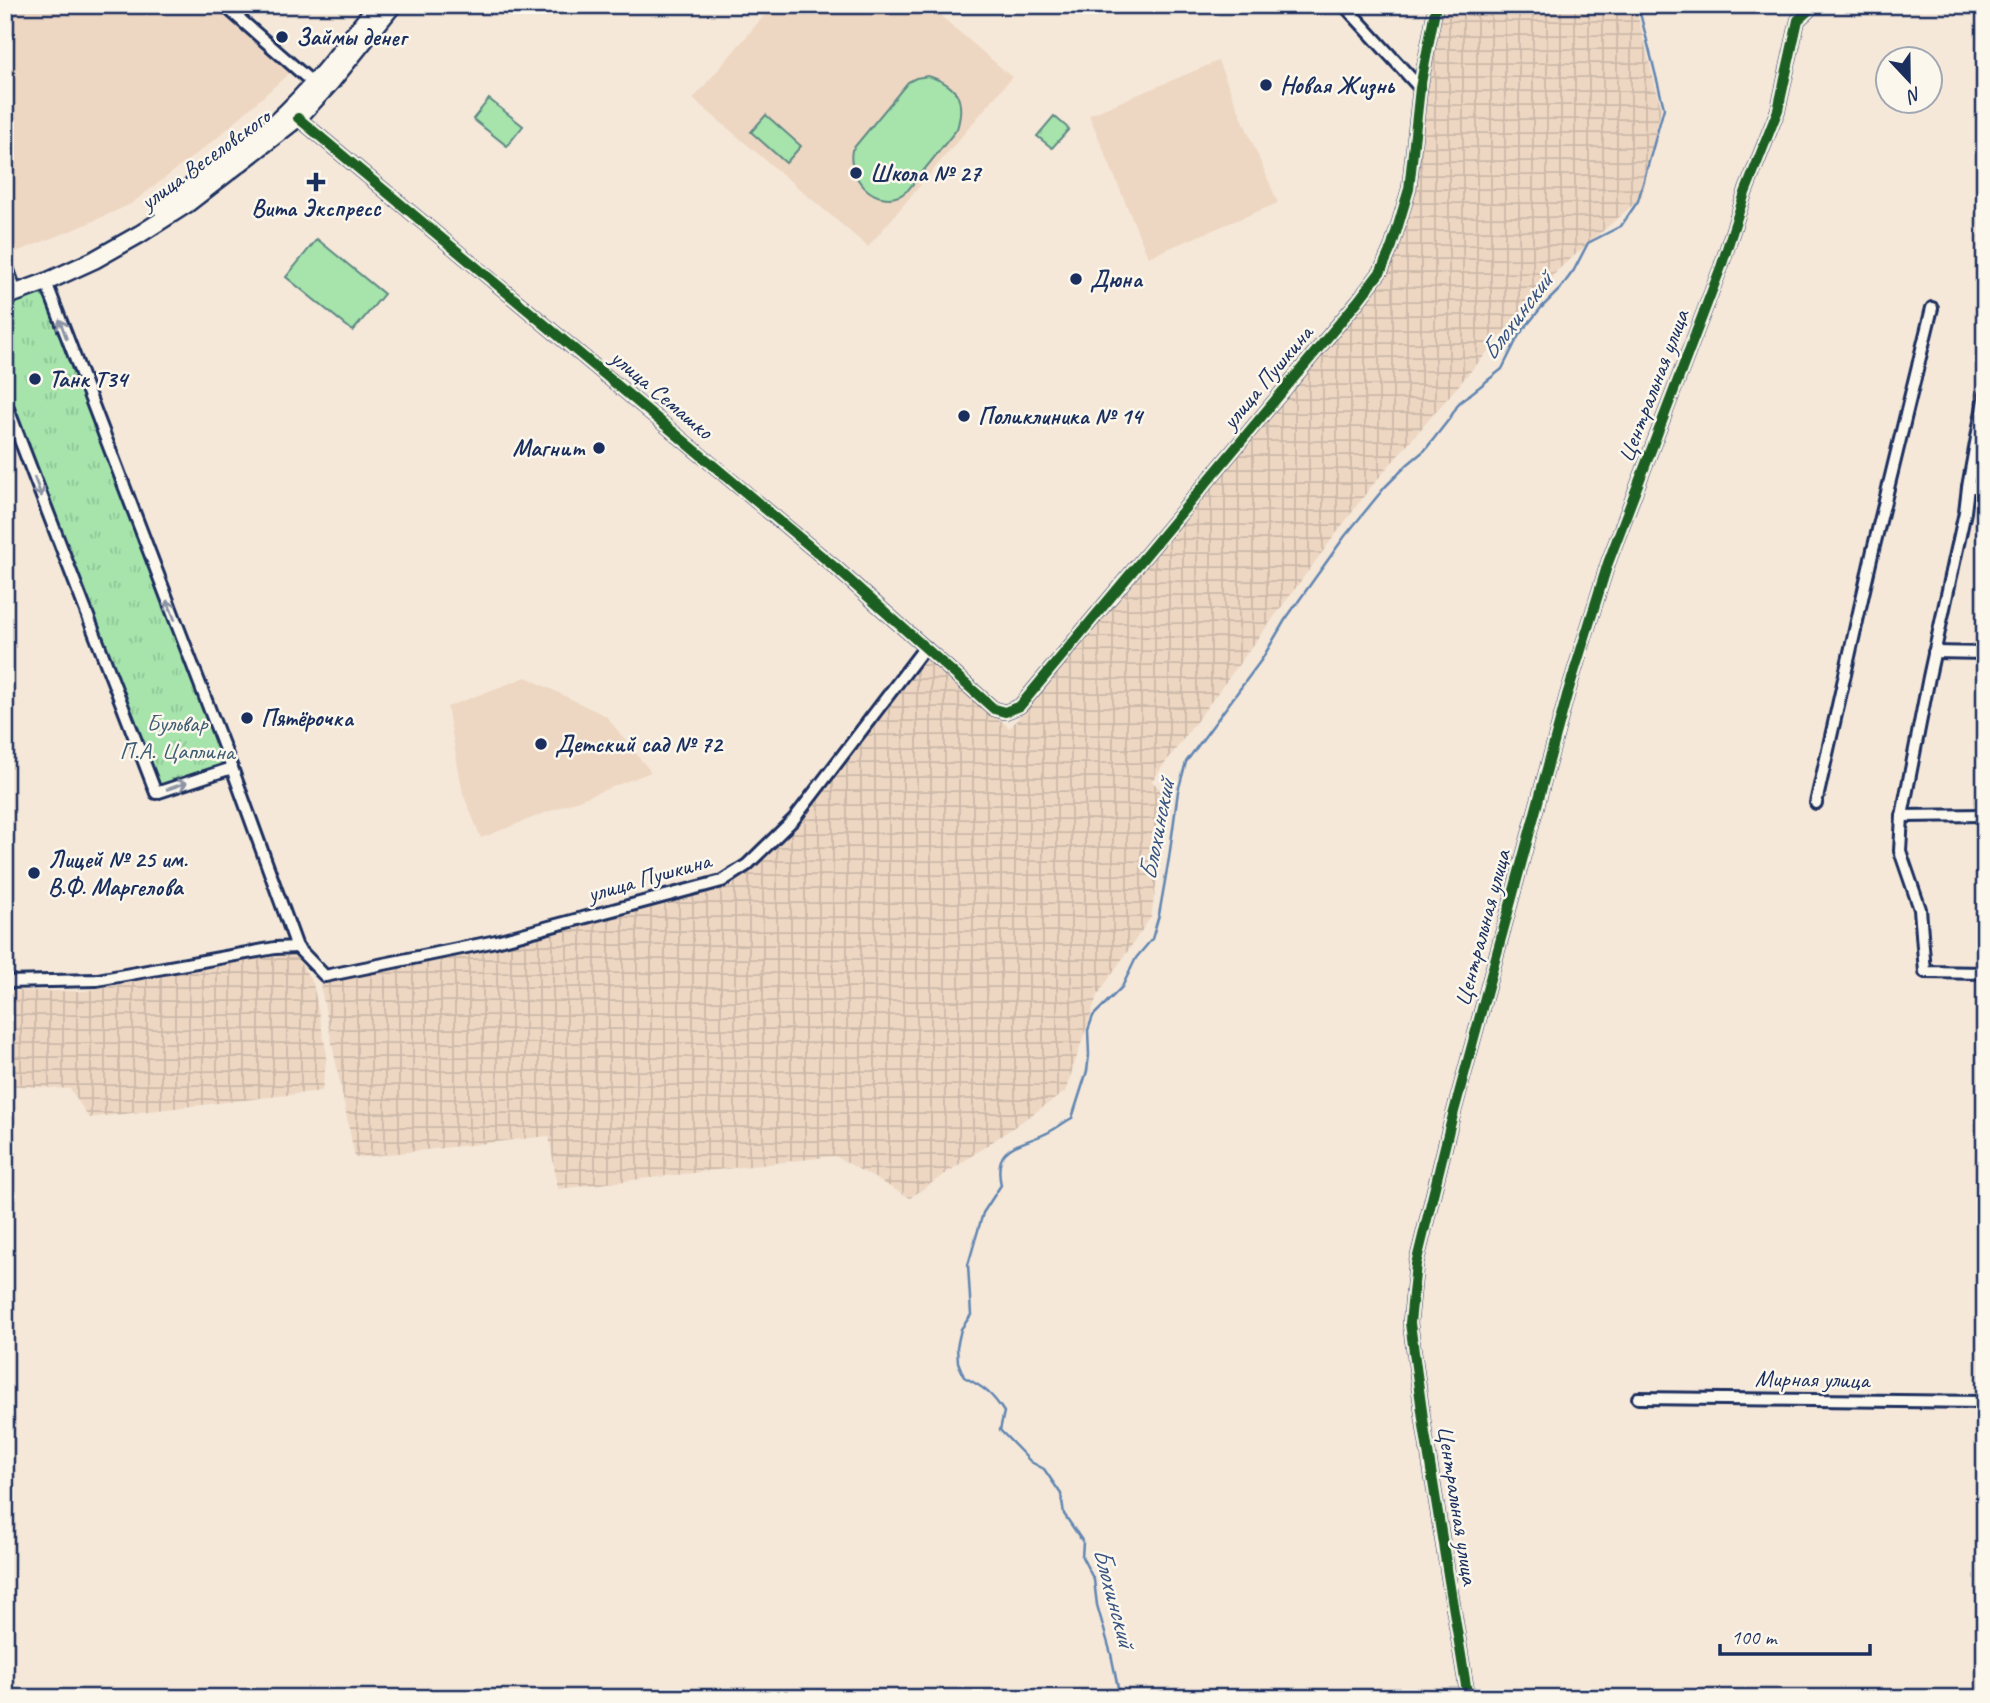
<svg xmlns="http://www.w3.org/2000/svg" width="1990" height="1703" font-family="Caveat,sans-serif">
<style>
.built{fill:#eed7c2}
.industrial{fill:url(#industrial-grid)}
.grass{fill:url(#grass-tufts);stroke:#608a85;stroke-width:2}
.garden{fill:#a6e4ac;stroke:#608a85;stroke-width:2}
.lines{fill:none;stroke-linecap:round;stroke-linejoin:round}
.stream{stroke:#6085b1;stroke-width:2.5}
.minor-casing{stroke:#1b2f5e;stroke-width:16}
.secondary-casing{stroke:#1b2f5e;stroke-width:21}
.minor{stroke:#fbf7ec;stroke-width:10}
.secondary{stroke:#fbf7ec;stroke-width:16}
.cycleway-casing{stroke:#fbf7ec;stroke-width:15}
.cycleway{stroke:#1b5e20;stroke-width:10}
.oneway{stroke:#8b93a5}
.poi-dot{fill:#1b2f5e;stroke:#fbf7ec;stroke-width:2.5}
.labels{text-anchor:middle;stroke-width:5;stroke-linejoin:round;paint-order:stroke}
.poi-label{font-size:24px;font-weight:bold;fill:#1b2f5e;stroke:#fbf7ec;text-anchor:start}
.street-label{font-size:24px;fill:#1b2f5e;stroke:#fbf7ec}
.park-label{font-size:24px;fill:#3e5c72;stroke:#fbf7ec}
.water-label{font-size:26px;font-style:italic;fill:#385381;stroke:#fbf7ec}
</style>
<defs>
<pattern id="industrial-grid" width="8" height="8" patternUnits="userSpaceOnUse" patternTransform="scale(1.75)"><rect width="8" height="8" fill="#eed7c2"/><path d="M0 4h8M4 0v8" fill="none" stroke="#ccb9a9"/></pattern>
<pattern id="grass-tufts" width="24" height="20" patternUnits="userSpaceOnUse" patternTransform="scale(1.75)"><rect width="24" height="20" fill="#a6e4ac"/><path d="M3 7l-1-3M5 7V3M7 7l1-3M15 17l-1-3M17 17v-4M19 17l1-3" fill="none" stroke="#8ec496"/></pattern>
</defs>
<rect width="100%" height="100%" fill="#f5e8d9"/>
<filter id="ink" filterUnits="userSpaceOnUse"><feTurbulence type="fractalNoise" baseFrequency=".0143" numOctaves="2"/><feDisplacementMap in="SourceGraphic" scale="14" xChannelSelector="R" yChannelSelector="G"/><feConvolveMatrix kernelMatrix="1 2 1 2 8 2 1 2 1" color-interpolation-filters="sRGB"/></filter>
<g filter="url(#ink)">
<!-- built -->
<g class="built">
<path d="M5,5H220L296,67L217,138L131,204L78,228L11,254L5,237Z"/>
<path d="M773,5H928L1012,77L868,247L693,99Z"/>
<path d="M1218,61L1278,203L1148,257L1089,115Z"/>
<path d="M526,677L606,716L651,772L481,838L463,794L447,707Z"/>
</g>
<!-- industrial -->
<g class="industrial">
<path d="M1440,5H1635L1661,108L1642,197L1559,269L1370,488L1152,781L1170,799L1151,917L1097,996L1065,1092L910,1198L835,1156L558,1189L549,1136L355,1158L320,984L497,945L670,898L750,865L922,656L1010,728L1363,302L1397,245Z"/>
<path d="M293,952L313,983L327,1055L322,1091L89,1118L70,1089L5,1085V991H84Z"/>
</g>
<!-- grass -->
<g class="grass">
<path d="M1054,116L1069,129L1052,148L1037,136Z"/>
<path d="M38,293L46,299L224,758L220,766L163,786L155,780L5,385V306Z"/>
</g>
<!-- garden -->
<g class="garden">
<path d="M928,76C957,85 966,99 957,129L908,190C905,192 902,195 899,196C871,206 847,175 852,150L908,82L916,78Z"/>
<path d="M489,99L523,126L507,146L473,119Z"/>
<path d="M766,115L801,146L786,163L751,132Z"/>
<path d="M317,239L384,294L353,331L286,277Z"/>
</g>
<g class="lines">
<!-- stream -->
<path class="stream" d="M1123,1698L1118,1688L1111,1654L1097,1605L1094,1580L1082,1557L1083,1542L1064,1514L1061,1494L1044,1469L1031,1462L1000,1430L1004,1412C992,1393 983,1387 964,1377L958,1362L957,1347L961,1329L971,1315L968,1265L983,1213L1001,1185C992,1143 1020,1147 1049,1132C1057,1128 1064,1122 1072,1118L1087,1071L1089,1055L1088,1030L1093,1016L1122,987L1136,958L1152,939L1159,915L1169,858L1178,791L1186,762L1262,659L1285,620L1345,536L1385,487L1408,464L1425,450L1450,418L1459,403L1502,369L1519,335L1541,308L1560,289L1574,270L1588,243L1621,226L1638,201L1664,108L1638,5"/>
<defs>
<g id="minor">
<path d="M224,5L314,84"/>
<path d="M1344,5L1420,88"/>
<path d="M298,118L837,569L994,709L1005,712L1020,706L1358,301L1381,271L1392,246L1409,189L1420,88L1436,5"/>
<path d="M5,262L13,284"/>
<path d="M1985,394L1968,487L1965,512L1929,677L1902,816L1900,851L1920,909L1925,972L1985,973"/>
<path d="M5,401L156,793L232,768L46,282"/>
<path d="M1968,487H1985"/>
<path d="M1934,652L1985,653"/>
<path d="M232,768L297,947L325,976L496,941L722,881L747,865L794,819L925,647"/>
<path d="M1816,803L1873,550L1932,308"/>
<path d="M1902,816L1985,815"/>
<path d="M5,982L97,980L275,948L297,947"/>
<path d="M1638,1398L1985,1402"/>
<path d="M1468,1698L1425,1433L1410,1323L1416,1264L1449,1130L1567,695L1608,563L1721,267L1745,193L1778,110L1798,20L1809,10L1811,5"/>
</g>
<g id="secondary">
<path d="M161,208L180,195L275,123C314,87 345,46 377,5"/>
<path d="M5,297L46,282L94,260L140,234L187,204L298,118L331,82L393,5"/>
</g>
</defs>
<!-- minor casing -->
<use href="#minor" class="minor-casing"/>
<!-- secondary casing -->
<use href="#secondary" class="secondary-casing"/>
<!-- minor -->
<use href="#minor" class="minor"/>
<!-- secondary -->
<use href="#secondary" class="secondary"/>
<defs>
<g id="cycleway">
<path d="M298,118L837,569L994,709L1005,712L1020,706L1358,301L1381,271L1392,246L1409,189L1420,88L1436,5"/>
<path d="M1468,1698L1425,1433L1410,1323L1416,1264L1449,1130L1567,695L1608,563L1721,267L1745,193L1778,110L1798,20L1809,10L1811,5"/>
</g>
</defs>
<!-- cycleway casing -->
<use href="#cycleway" class="cycleway-casing"/>
<!-- cycleway -->
<use href="#cycleway" class="cycleway"/>
</g>
<!-- one-way arrows -->
<defs><path id="oneway-shaft" d="M-6 0H5M1.5-3L5.5 0L1.5 3" fill="none" stroke-width="1.6" stroke-linecap="round" stroke-linejoin="round" transform="scale(1.75)"/></defs>
<g class="oneway">
<use href="#oneway-shaft" transform="translate(63 329) rotate(-110)"/>
<use href="#oneway-shaft" transform="translate(38 487) rotate(69)"/>
<use href="#oneway-shaft" transform="translate(171 610) rotate(-111)"/>
<use href="#oneway-shaft" transform="translate(177 786) rotate(-19)"/>
</g>
</g>
<!-- markers -->
<g class="poi-dot">
<circle cx="282" cy="37" r="7"/>
<circle cx="1266" cy="85" r="7"/>
<circle cx="856" cy="173" r="7"/>
<path d="M312.5 171.5h7v7h7v7h-7v7h-7v-7h-7v-7h7z"/>
<circle cx="1076" cy="279" r="7"/>
<circle cx="35" cy="379" r="7"/>
<circle cx="964" cy="416" r="7"/>
<circle cx="599" cy="448" r="7"/>
<circle cx="247" cy="718" r="7"/>
<circle cx="541" cy="744" r="7"/>
<circle cx="34" cy="873" r="7"/>
</g>
<g class="labels">
<!-- poi labels -->
<g class="poi-label">
<text x="296" y="45">Займы денег</text>
<text x="1280" y="93">Новая Жизнь</text>
<text x="870" y="181">Школа № 27</text>
<text x="316" y="216" text-anchor="middle">Вита Экспресс</text>
<text x="1090" y="287">Дюна</text>
<text x="49" y="387">Танк T34</text>
<text x="978" y="424">Поликлиника № 14</text>
<text x="585" y="456" text-anchor="end">Магнит</text>
<text x="261" y="726">Пятёрочка</text>
<text x="555" y="752">Детский сад № 72</text>
<text x="48" y="867">Лицей № 25 им.<tspan x="48" dy="28">В.Ф. Маргелова</tspan></text>
</g>
<!-- street labels -->
<g class="street-label">
<text transform="translate(205 159) rotate(-36)" y="8">улица Веселовского</text>
<text transform="translate(1267 377) rotate(-50)" y="8">улица Пушкина</text>
<text transform="translate(1653 386) rotate(-69)" y="8">Центральная улица</text>
<text transform="translate(662 394) rotate(40)" y="8">улица Семашко</text>
<text transform="translate(649 877) rotate(-16)" y="8">улица Пушкина</text>
<text transform="translate(1482 928) rotate(-75)" y="8">Центральная улица</text>
<text transform="translate(1812 1379) rotate(1)" y="8">Мирная улица</text>
<text transform="translate(1458 1505) rotate(81)" y="8">Центральная улица</text>
</g>
<!-- park labels -->
<g class="park-label">
<text x="177" y="731">Бульвар<tspan x="177" dy="28">П.А. Цаплина</tspan></text>
</g>
<!-- water labels -->
<g class="water-label">
<text transform="translate(1516 316) rotate(-53)" y="9">Блохинский</text>
<text transform="translate(1156 830) rotate(-79)" y="9">Блохинский</text>
<text transform="translate(1115 1597) rotate(75)" y="9">Блохинский</text>
</g>
</g>
<!-- margin -->
<rect width="1990" height="1703" fill="none" stroke="#fbf7ec" stroke-width="28"/>
<rect x="14" y="14" width="1962" height="1675" fill="none" stroke="#1b2f5e" stroke-width="2.5" filter="url(#ink)"/>
<!-- north arrow -->
<g transform="translate(1909 80) rotate(158)"><circle r="33" fill="#fbf7ec" stroke="#a1a7b3" stroke-width="2"/>
<path d="M0-5L12 26L0 18L-12 26Z" fill="#1b2f5e"/>
<text y="-10" font-size="19" font-weight="bold" text-anchor="middle" fill="#1b2f5e">N</text>
</g>
<!-- scale -->
<path d="M1720 1644v10h150v-10" fill="none" stroke="#1b2f5e" stroke-width="3.5"/>
<text x="1731" y="1644" font-size="21" fill="#1b2f5e" stroke="#fbf7ec" stroke-width="5" paint-order="stroke">100 m</text>
</svg>
